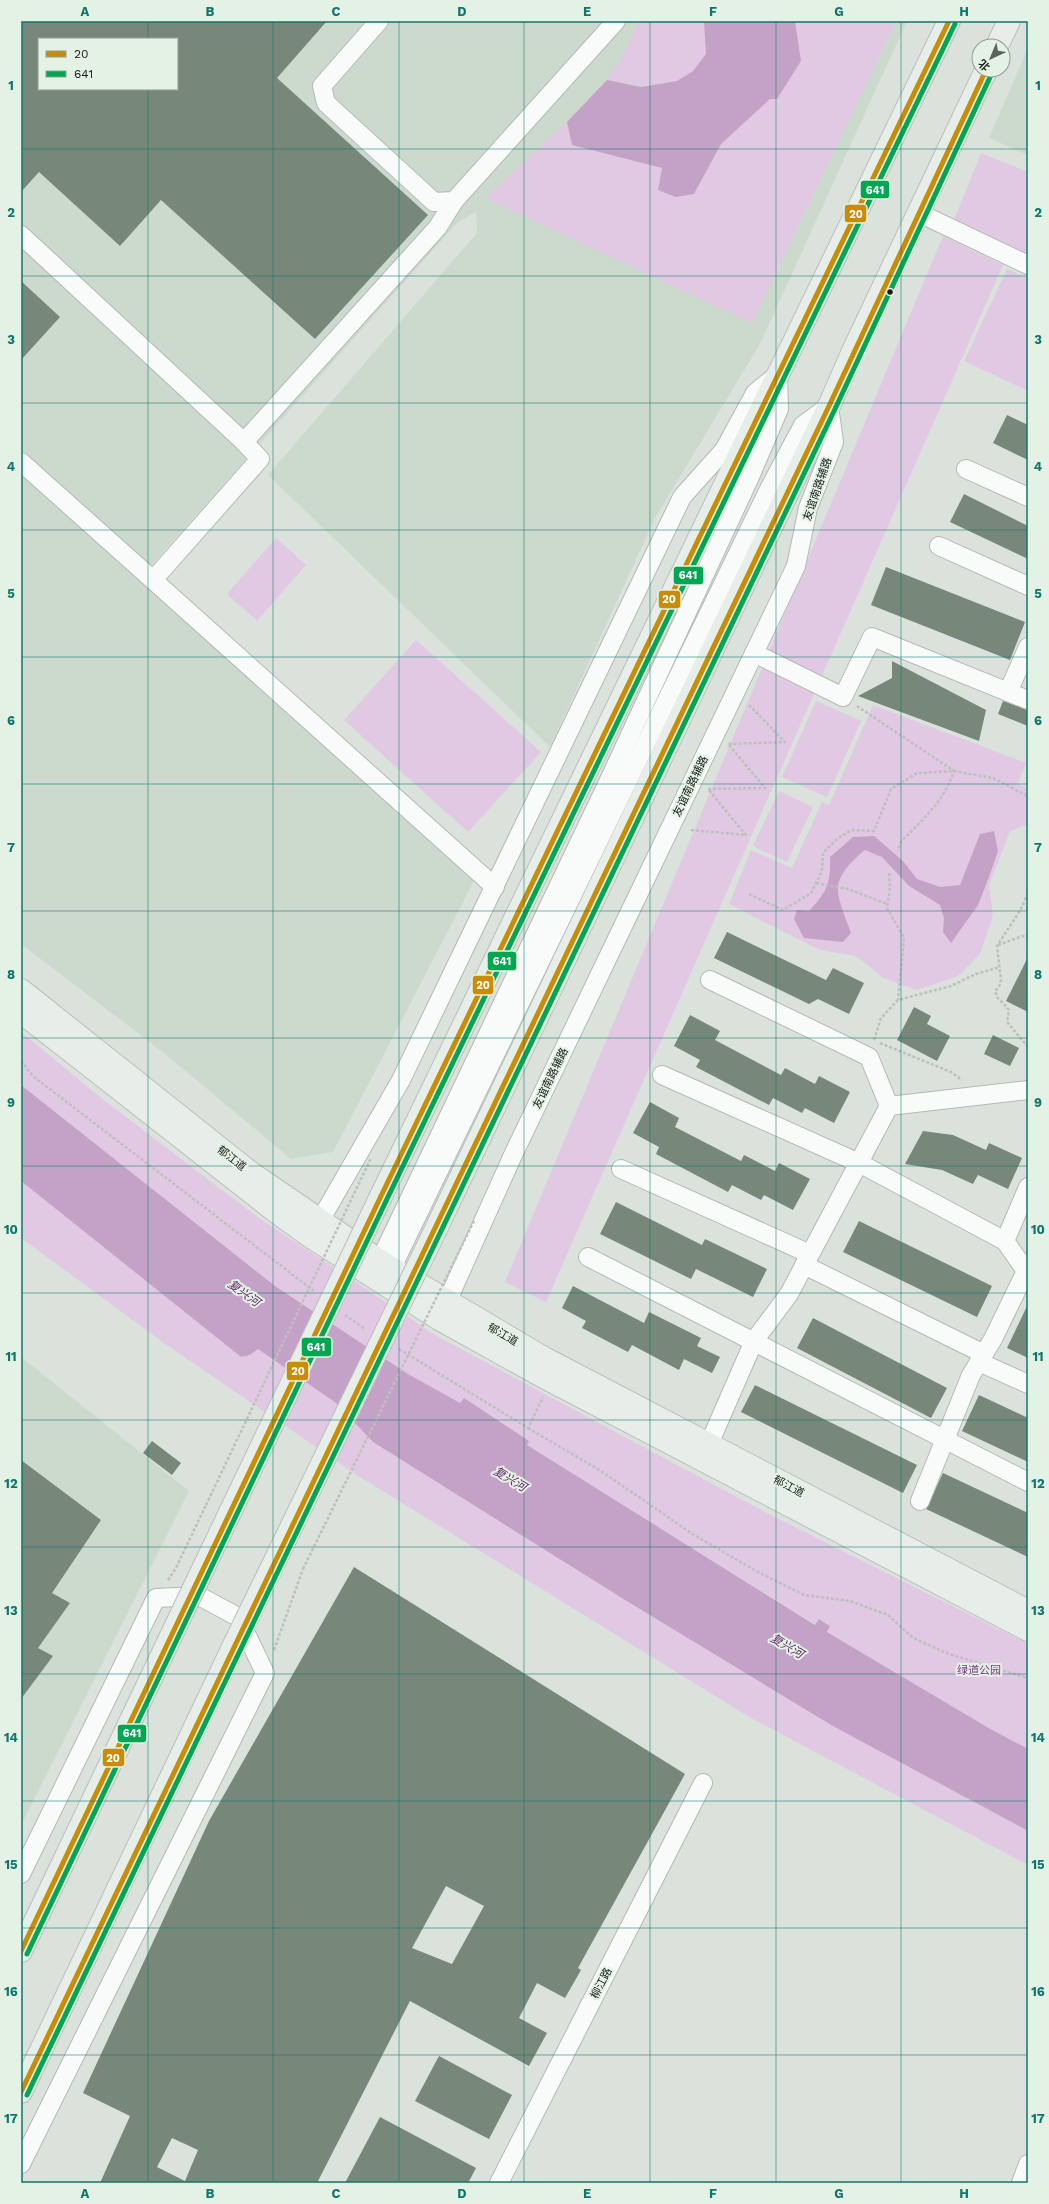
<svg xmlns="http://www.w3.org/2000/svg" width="1049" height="2204" font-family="'Work Sans','Noto Sans SC',sans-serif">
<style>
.built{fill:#ccdacd;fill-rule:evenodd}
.green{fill:#e1c9e4}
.water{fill:#c4a2c7}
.building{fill:#77877a;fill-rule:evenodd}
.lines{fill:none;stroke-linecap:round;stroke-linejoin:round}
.minor-casing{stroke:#b4b9b4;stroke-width:20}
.major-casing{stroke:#bbbfbb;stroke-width:24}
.path{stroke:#bdc0bd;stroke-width:2.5;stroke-dasharray:3 2;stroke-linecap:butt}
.minor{stroke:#f9fbfa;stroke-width:18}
.major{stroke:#e7ede8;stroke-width:22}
.major-bridge-casing{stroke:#bbbfbb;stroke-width:24;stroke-linecap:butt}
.path-bridge{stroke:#bdc0bd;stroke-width:2.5;stroke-dasharray:3 2;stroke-linecap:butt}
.major-bridge{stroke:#e7ede8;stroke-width:22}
.bus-1-casing{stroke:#e4f2e5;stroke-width:8}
.bus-2-casing{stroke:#e4f2e5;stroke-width:8}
.bus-1{stroke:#ca8b05;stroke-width:5}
.bus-2{stroke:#00a651;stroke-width:5}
.grid{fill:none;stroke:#0f766e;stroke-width:1;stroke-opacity:0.55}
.bus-dot{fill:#181d18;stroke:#e4f2e5;stroke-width:1.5}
.labels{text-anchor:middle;stroke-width:4;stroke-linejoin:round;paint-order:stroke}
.street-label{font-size:11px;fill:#181d18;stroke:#e4f2e5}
.park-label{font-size:11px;fill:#78397f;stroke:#e4f2e5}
.water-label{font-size:12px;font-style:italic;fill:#5c1d63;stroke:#e4f2e5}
.line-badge{stroke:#e4f2e5;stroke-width:1.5}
.badge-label{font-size:11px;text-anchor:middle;font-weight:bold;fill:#fff}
.neatline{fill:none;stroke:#0f766e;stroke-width:1.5}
.grid-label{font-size:13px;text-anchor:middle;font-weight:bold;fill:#0f766e}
</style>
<rect width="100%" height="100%" fill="#dae2db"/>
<!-- built -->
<g class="built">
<path d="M21,21H907L760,344L655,518L550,747L268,475L477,233L476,212L458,222L139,579L474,881L333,1152L291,1159L164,1053L21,944ZM39,39H177V89H39Z"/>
<path d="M1028,48V155L989,138Z"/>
<path d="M21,1357L189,1491L21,1825Z"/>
</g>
<!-- green -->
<g class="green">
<path d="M638,21H704L706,54C702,59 698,67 693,71C670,92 634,85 607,80L624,53Z"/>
<path d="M795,21H896L752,323L485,198L567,122L572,145L662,168L694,194L721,144L770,99L801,61Z"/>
<path d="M981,153L1028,172V255L954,220Z"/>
<path d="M943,236L1003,265L546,1302L505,1282Z"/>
<path d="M1007,269L1028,278V391L964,361Z"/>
<path d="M276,538L306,565L257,621L227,594Z"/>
<path d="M416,640L541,752L468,832L344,720Z"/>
<path d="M816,701L861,721L827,797L782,777Z"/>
<path d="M873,705L1026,763L1018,784L1028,788V824L1010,831L989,885L993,916L980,954L958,976L917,990L883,978L856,956L820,950L729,904L751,850L792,868L822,802L829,805Z"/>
<path d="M779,791L813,807L787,862L753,846Z"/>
<path d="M21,1032L105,1101L256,1216L435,1335L759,1509L1028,1644V1749L987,1727L827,1632L830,1626L820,1619L816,1625L526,1445L529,1441L464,1399L460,1404L408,1374L275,1286L21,1085Z"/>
<path d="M21,1181L241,1357L250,1355L258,1349L336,1403L373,1442L625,1600L831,1725L1028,1831V1865L751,1718L360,1477L164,1343L21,1238Z"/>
</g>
<!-- water -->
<g class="water">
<path d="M704,21H795L801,61L777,99H770L721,144L694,194L676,197L658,190L662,168L572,145L567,122L607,80L641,87L677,81L693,71L706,54Z"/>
<path d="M994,831L998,851L989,877L978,905L951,943L943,932L944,918L940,905L909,886L882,857L865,850C855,858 839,873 838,887C837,899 847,921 851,933L843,942L804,938L794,919L797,910L809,911C827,892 831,883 830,857L853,837L874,836L903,861L917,879L940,887L960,885L980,834Z"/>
<path d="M21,1085L275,1286L408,1374L460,1403L464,1398L529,1441L527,1445L815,1625L819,1619L830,1626L827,1632L987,1727L1028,1749V1831L831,1725L625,1600L373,1442L336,1403L258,1349L250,1355L241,1357L21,1181Z"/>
</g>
<!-- building -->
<g class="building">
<path d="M21,21H327L277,78L428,215L315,339L161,200L120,246L39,172L21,192ZM39,39H177V89H39Z"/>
<path d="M21,281L60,317L21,360Z"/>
<path d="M1007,415L1028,425V460L993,443Z"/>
<path d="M964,494L1028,526V559L950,522Z"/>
<path d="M886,567L1025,622L1010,660L871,605Z"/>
<path d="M892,661L986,710L979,741L858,696L892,678Z"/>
<path d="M1003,701L1028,710V726L998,714Z"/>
<path d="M727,932L826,980L833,968L864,983L849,1014L818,999L809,1004L714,958Z"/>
<path d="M1028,957V1012L1006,1001Z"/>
<path d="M914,1007L931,1016L927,1024L950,1036L937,1061L897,1040Z"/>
<path d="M690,1015L720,1031L715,1040L781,1075L785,1068L815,1084L819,1076L850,1092L834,1123L805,1108L802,1113L773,1098L769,1105L696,1067L700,1060L674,1046Z"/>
<path d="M993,1035L1019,1048L1010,1066L984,1054Z"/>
<path d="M650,1102L679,1118L675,1127L741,1161L744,1155L775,1171L779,1163L810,1179L793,1210L764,1195L761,1200L732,1185L728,1192L656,1154L659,1147L633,1133Z"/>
<path d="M923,1131L953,1135L986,1150L989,1143L1022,1158L1008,1189L978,1175L973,1184L942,1170L905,1164Z"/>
<path d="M616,1202L702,1245L705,1239L767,1269L753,1297L696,1269L691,1279L600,1234Z"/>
<path d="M859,1221L992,1286L977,1317L843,1252Z"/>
<path d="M573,1286L644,1323L649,1312L701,1338L697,1346L720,1357L712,1373L684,1359L679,1370L632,1345L628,1352L582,1328L586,1321L562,1308Z"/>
<path d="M1028,1304V1358L1007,1348Z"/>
<path d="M813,1318L947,1388L931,1418L797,1348Z"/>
<path d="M755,1385L917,1465L903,1493L741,1412Z"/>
<path d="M979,1395L1028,1418V1462L962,1431Z"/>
<path d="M152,1441L181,1463L172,1475L143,1453Z"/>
<path d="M21,1460L101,1520L52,1593L70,1603L38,1648L53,1656L21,1699Z"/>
<path d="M943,1473L1028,1513V1557L926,1509Z"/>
<path d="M354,1567L685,1774L578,1968L581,1970L565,1998L537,1983L519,2018L547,2033L529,2066L410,2001L317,2183H100L130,2116L83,2093L209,1821ZM446,1886L484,1906L452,1964L412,1948ZM172,2138L198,2150L185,2181L157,2167Z"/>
<path d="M439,2056L512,2095L489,2139L415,2101Z"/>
<path d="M380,2117L476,2168L468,2183H345Z"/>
</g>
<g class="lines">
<defs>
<g id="minor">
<path d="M379,21L322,86L326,103L434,202L454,201L616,21"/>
<path d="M919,213L1028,265"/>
<path d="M21,235L244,442L438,227L454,201"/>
<path d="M21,462L153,580L260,459L244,442"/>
<path d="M966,469L1028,497"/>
<path d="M939,546L1028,586"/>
<path d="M153,580L495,887"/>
<path d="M754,653L843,697L872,637L1028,700"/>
<path d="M1008,692L1028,647"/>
<path d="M710,980L869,1057L889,1106"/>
<path d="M662,1075L859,1163L1005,1241"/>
<path d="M621,1169L810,1254"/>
<path d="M314,1231L401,1080L682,497L724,450L755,393L777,375"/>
<path d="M588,1257L1028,1482"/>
<path d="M804,1265L984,1354"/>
<path d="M374,1273L610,778L749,479L779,409L778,375"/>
<path d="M386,1280L768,491L803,425L829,406L834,442L808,508L796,566L513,1155L442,1313"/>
<path d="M979,1362L1028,1384"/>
<path d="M709,1444L754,1341L789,1294L889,1106L1028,1090"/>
<path d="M920,1501L971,1375L993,1339L1026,1271L1005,1241L1028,1187"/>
<path d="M21,1874L156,1598L199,1596L238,1617L265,1673L21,2164"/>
<path d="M499,2183L703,1783"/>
<path d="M1021,2183L1028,2164"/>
</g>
<g id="major">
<path d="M997,46L1009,21"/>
<path d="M21,990L251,1173L380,1261L544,1358L1028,1611"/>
<path d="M21,1012L275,1211L311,1237L439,1319L540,1375L1028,1630"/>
<path d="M381,1196L949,21"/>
<path d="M436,1229L829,406L853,351L986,70"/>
<path d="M21,1951L182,1613"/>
<path d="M21,2092L234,1645"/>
</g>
</defs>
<!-- minor casing -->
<use href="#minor" class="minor-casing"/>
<!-- major casing -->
<use href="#major" class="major-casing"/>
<!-- path -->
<g class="path">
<path d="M857,706L954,771C942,805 923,818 900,843L898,851"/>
<path d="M691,830L746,835L708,789L765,788L728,744L785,742L749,705"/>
<path d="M889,873L890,888L887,908L904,938L898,1000"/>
<path d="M816,883L848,889L887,904"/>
<path d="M1028,893L1021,909L997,946L1001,980L999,987L995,991L997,997L1009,1010L1007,1022L1028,1047"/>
<path d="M749,894L783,910L811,893L822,871L823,853L838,838L852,830L874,831L891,789L917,773L954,771L993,778L1028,796"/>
<path d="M998,945L1023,936L1028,937"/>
<path d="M874,1040L881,1018L898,1000L951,986L976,974L1000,967"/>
<path d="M880,1043L951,1072L962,1080"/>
<path d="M21,1061L34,1077L314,1291"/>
<path d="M345,1315L365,1329"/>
<path d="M399,1349L528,1428L543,1397"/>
<path d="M528,1428L601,1471L694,1535L758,1572L804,1595L850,1601L888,1615L913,1638L949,1654L1028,1678"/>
<path d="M168,1580L176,1568L206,1505"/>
<path d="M274,1650L303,1569"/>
</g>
<!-- minor -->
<use href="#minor" class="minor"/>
<!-- major -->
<use href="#major" class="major"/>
<defs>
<g id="major-bridge">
<path d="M182,1613L381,1196"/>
<path d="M234,1645L436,1229"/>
</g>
</defs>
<!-- major-bridge casing -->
<use href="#major-bridge" class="major-bridge-casing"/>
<!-- path-bridge -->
<g class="path-bridge">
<path d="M206,1505L371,1158"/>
<path d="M303,1569L474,1221"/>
</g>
<!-- major-bridge -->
<use href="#major-bridge" class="major-bridge"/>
<defs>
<g id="bus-1">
<path d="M21,1951L381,1196L949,21"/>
<path d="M21,2092L829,406L986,70"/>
</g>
<g id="bus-2">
<path d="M27,1954L387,1199L955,24"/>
<path d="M27,2095L835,409L992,73"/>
</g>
</defs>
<!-- bus-1 casing -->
<use href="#bus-1" class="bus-1-casing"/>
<!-- bus-2 casing -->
<use href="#bus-2" class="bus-2-casing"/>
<!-- bus-1 -->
<use href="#bus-1" class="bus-1"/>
<!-- bus-2 -->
<use href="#bus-2" class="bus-2"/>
</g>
<!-- grid -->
<path class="grid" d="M148,21V39M273,21V2183M399,21V2183M524,21V2183M650,21V2183M776,21V2183M901,21V2183M148,89V2183M21,149H1028M21,276H1028M21,403H1028M21,530H1028M21,657H1028M21,784H1028M21,911H1028M21,1038H1028M21,1166H1028M21,1293H1028M21,1420H1028M21,1547H1028M21,1674H1028M21,1801H1028M21,1928H1028M21,2055H1028"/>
<!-- markers -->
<circle class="bus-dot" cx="890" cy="292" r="3.5"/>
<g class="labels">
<!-- street labels -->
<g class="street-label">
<text transform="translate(817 489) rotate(-71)" y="4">友谊南路辅路</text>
<text transform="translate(690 786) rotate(-64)" y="4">友谊南路辅路</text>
<text transform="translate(550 1078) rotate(-64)" y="4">友谊南路辅路</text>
<text transform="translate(232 1158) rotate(38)" y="4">郁江道</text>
<text transform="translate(503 1334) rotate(30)" y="4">郁江道</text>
<text transform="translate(789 1486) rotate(28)" y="4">郁江道</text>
<text transform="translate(601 1983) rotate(-63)" y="4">柳江路</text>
</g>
<!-- park labels -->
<g class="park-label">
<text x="979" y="1674">绿道公园</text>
</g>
<!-- water labels -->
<g class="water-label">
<text transform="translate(244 1293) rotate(36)" y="4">复兴河</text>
<text transform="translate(510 1479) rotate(31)" y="4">复兴河</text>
<text transform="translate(787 1646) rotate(31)" y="4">复兴河</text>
</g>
</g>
<g class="line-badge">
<rect x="860" y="180" width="30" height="19" rx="4" fill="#00a651"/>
<rect x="844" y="204" width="23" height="19" rx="4" fill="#ca8b05"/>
<rect x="673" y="566" width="31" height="19" rx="4" fill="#00a651"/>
<rect x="658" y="590" width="23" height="19" rx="4" fill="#ca8b05"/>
<rect x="487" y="951" width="30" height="20" rx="4" fill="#00a651"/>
<rect x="472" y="975" width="22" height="20" rx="4" fill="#ca8b05"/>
<rect x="301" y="1337" width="31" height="20" rx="4" fill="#00a651"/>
<rect x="286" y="1361" width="23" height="20" rx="4" fill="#ca8b05"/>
<rect x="117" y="1724" width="30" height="19" rx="4" fill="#00a651"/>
<rect x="102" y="1748" width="23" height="19" rx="4" fill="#ca8b05"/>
</g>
<g class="badge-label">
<text x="875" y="194">641</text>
<text x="856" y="218">20</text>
<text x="688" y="579">641</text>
<text x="669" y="603">20</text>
<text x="502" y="965">641</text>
<text x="483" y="989">20</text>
<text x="316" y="1351">641</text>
<text x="298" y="1375">20</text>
<text x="132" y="1737">641</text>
<text x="113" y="1762">20</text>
</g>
<!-- border -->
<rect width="1049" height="2204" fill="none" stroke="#e4f2e5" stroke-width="44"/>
<!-- legend -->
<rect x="38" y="38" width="140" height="52" fill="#e4f2e5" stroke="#929d93"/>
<rect x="46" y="51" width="20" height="6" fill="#ca8b05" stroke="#929d93"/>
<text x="74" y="58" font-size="12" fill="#181d18">20</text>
<rect x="46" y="71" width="20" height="6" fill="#00a651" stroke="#929d93"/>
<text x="74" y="78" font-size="12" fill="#181d18">641</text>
<!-- north arrow -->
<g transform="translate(991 58) rotate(224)"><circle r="19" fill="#e4f2e5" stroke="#929d93"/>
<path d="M0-3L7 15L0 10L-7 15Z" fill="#5c625c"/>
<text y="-6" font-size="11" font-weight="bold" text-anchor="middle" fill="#181d18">北</text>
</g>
<rect x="22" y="22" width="1005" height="2160" class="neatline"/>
<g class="grid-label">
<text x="85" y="16">A</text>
<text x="210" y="16">B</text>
<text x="336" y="16">C</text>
<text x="462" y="16">D</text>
<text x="587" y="16">E</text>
<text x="713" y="16">F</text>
<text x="839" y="16">G</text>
<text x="964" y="16">H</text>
<text x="11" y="90">1</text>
<text x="1038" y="90">1</text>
<text x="11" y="217">2</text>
<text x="1038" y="217">2</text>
<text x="11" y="344">3</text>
<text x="1038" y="344">3</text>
<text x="11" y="471">4</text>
<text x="1038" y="471">4</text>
<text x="11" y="598">5</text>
<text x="1038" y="598">5</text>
<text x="11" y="725">6</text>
<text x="1038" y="725">6</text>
<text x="11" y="852">7</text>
<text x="1038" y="852">7</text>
<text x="11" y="979">8</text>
<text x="1038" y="979">8</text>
<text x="11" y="1107">9</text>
<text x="1038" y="1107">9</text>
<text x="11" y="1234">10</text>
<text x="1038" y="1234">10</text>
<text x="11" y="1361">11</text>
<text x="1038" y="1361">11</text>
<text x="11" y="1488">12</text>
<text x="1038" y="1488">12</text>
<text x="11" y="1615">13</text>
<text x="1038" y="1615">13</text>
<text x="11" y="1742">14</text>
<text x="1038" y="1742">14</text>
<text x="11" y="1869">15</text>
<text x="1038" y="1869">15</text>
<text x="11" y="1996">16</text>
<text x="1038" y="1996">16</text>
<text x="11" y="2123">17</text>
<text x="1038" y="2123">17</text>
<text x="85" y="2198">A</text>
<text x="210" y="2198">B</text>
<text x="336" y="2198">C</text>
<text x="462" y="2198">D</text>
<text x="587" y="2198">E</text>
<text x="713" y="2198">F</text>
<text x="839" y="2198">G</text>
<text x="964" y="2198">H</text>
</g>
</svg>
